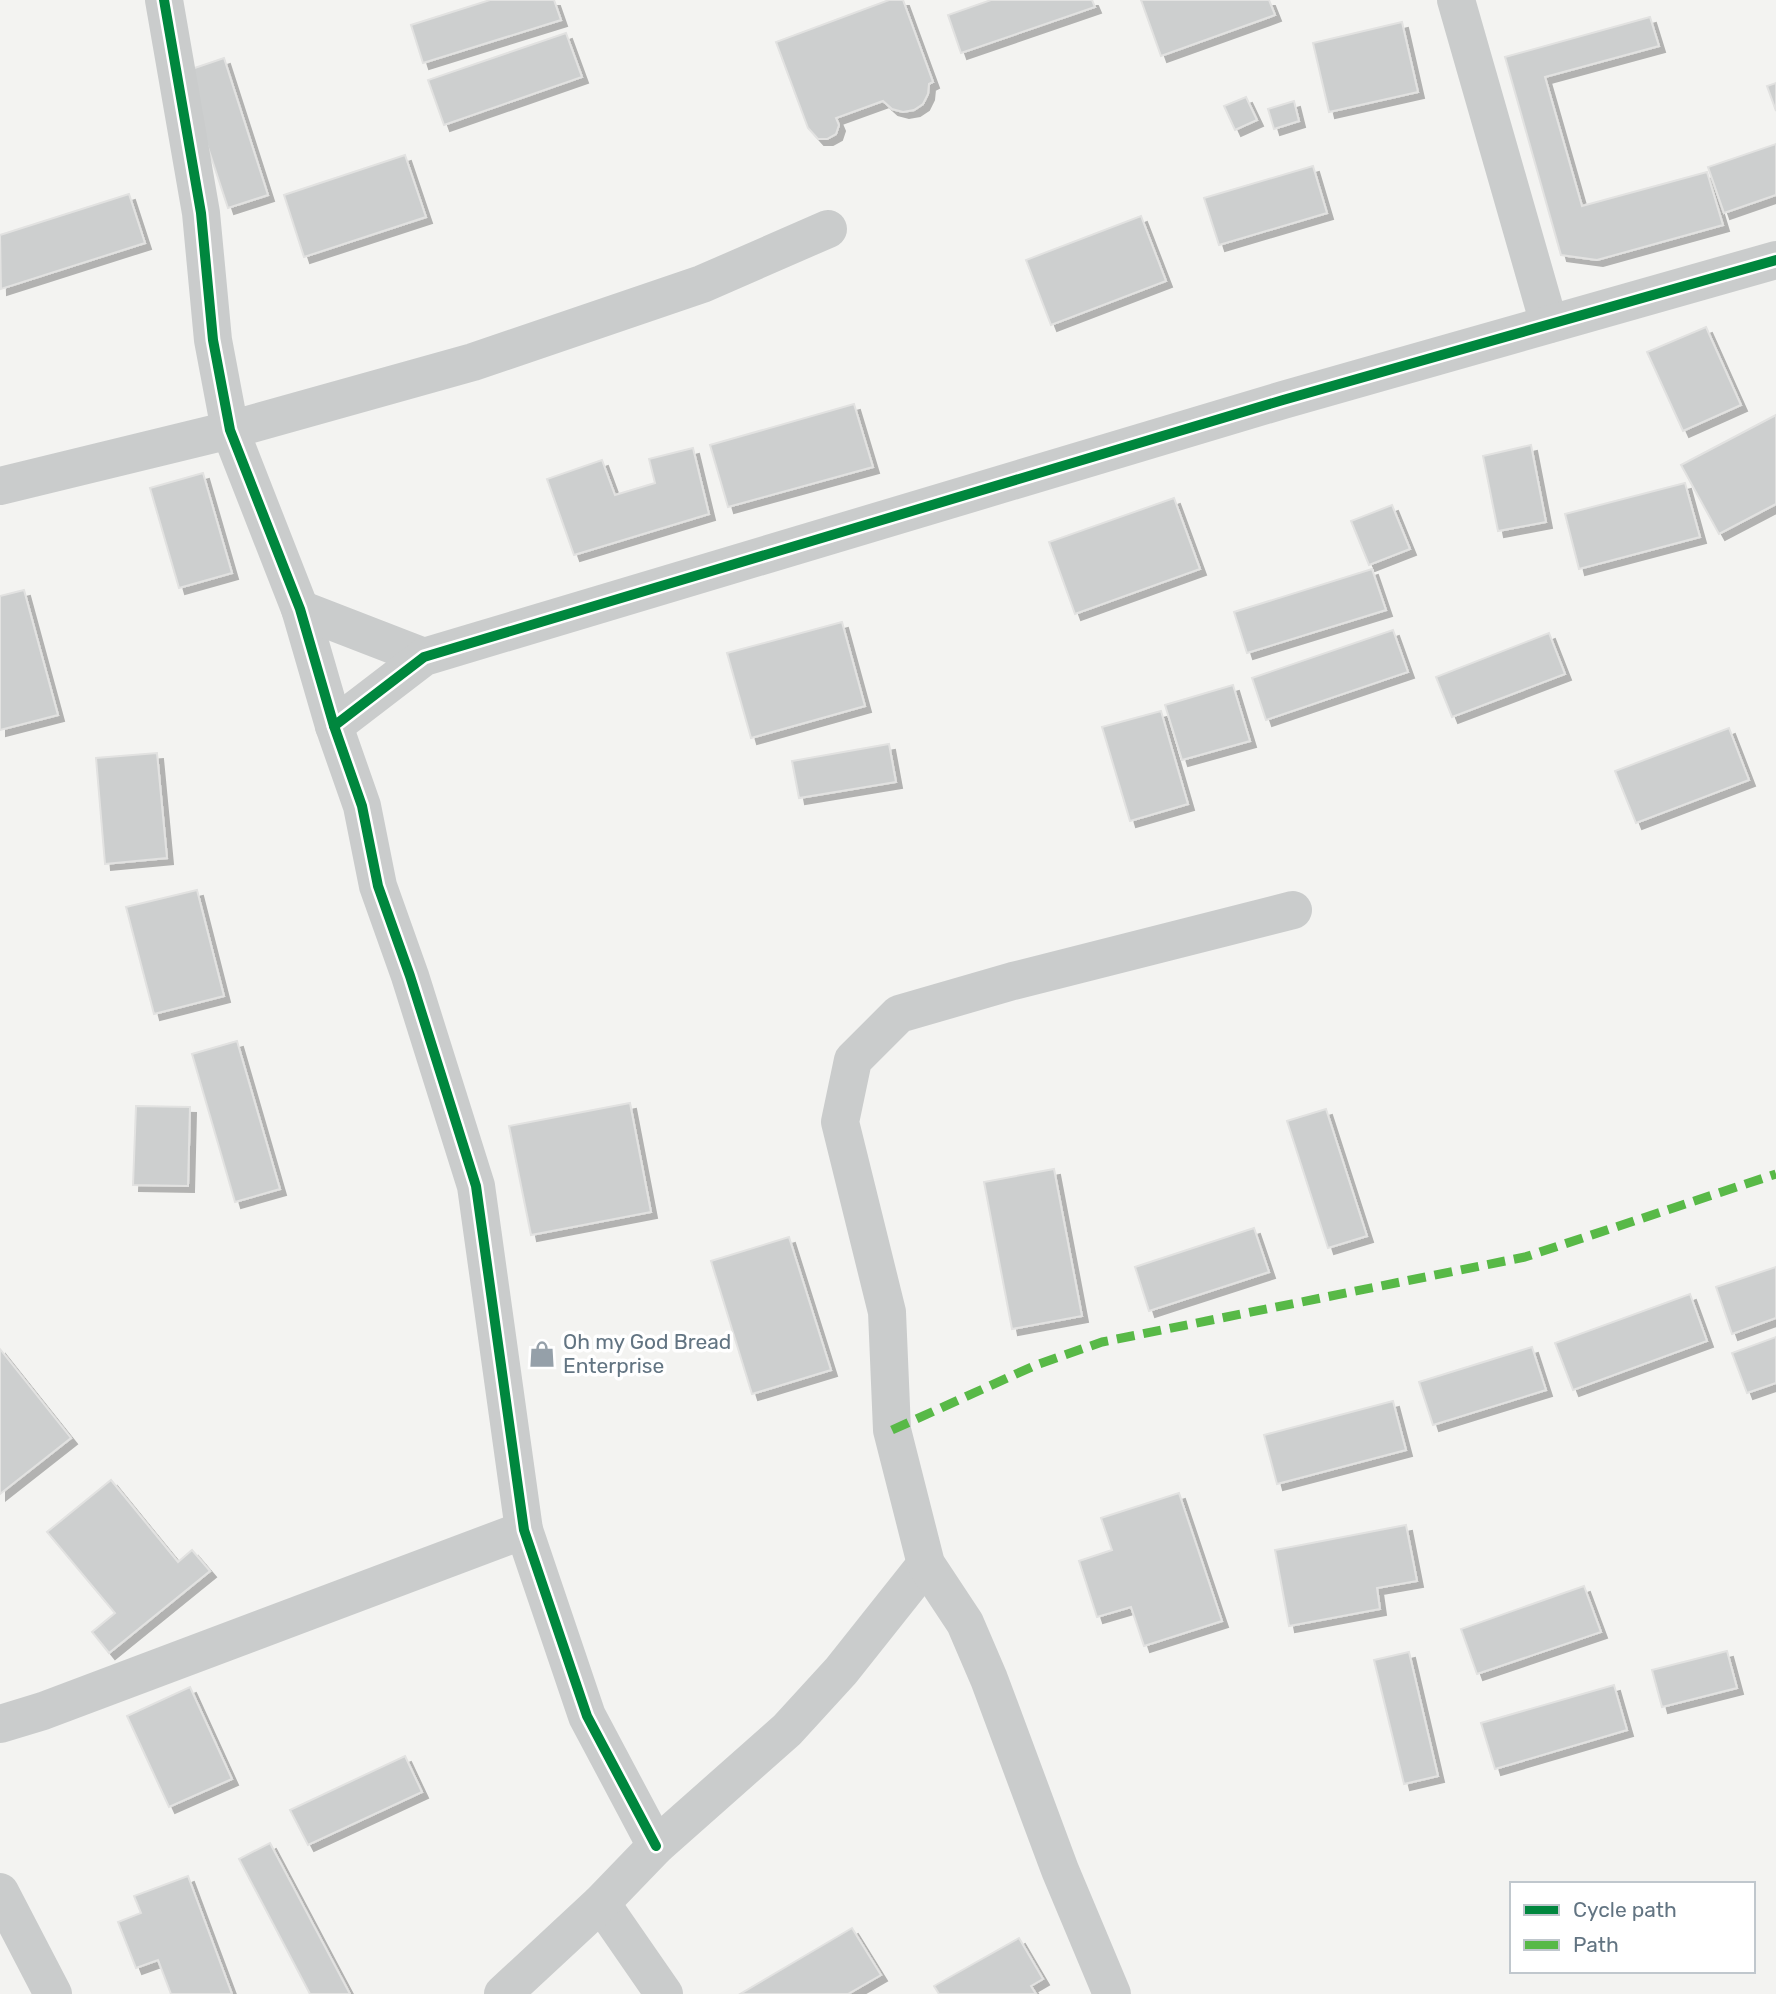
<svg xmlns="http://www.w3.org/2000/svg" width="1776" height="1994" font-family="Rubik,sans-serif">
<style>
.building{fill:#cdcfcf;stroke:#e2e2e1;stroke-width:2;filter:url(#shadow)}
.lines{fill:none;stroke-linecap:round;stroke-linejoin:round}
.street{stroke:#cacccc;stroke-width:38}
.quiet{stroke:#58b947;stroke-width:9;stroke-dasharray:18 9;stroke-linecap:butt}
.cycleway-casing{stroke:#fff;stroke-width:15}
.cycleway{stroke:#00873e;stroke-width:10}
.labels{text-anchor:middle;stroke-width:7;stroke-linejoin:round;paint-order:stroke}
.poi-label{font-size:21px;fill:#627482;stroke:#fff;text-anchor:start}
</style>
<defs>
<filter id="shadow"><feDropShadow dx="6" dy="6" stdDeviation="0" flood-color="#0004"/></filter>
</defs>
<rect width="100%" height="100%" fill="#f3f3f1"/>
<!-- building -->
<g class="building">
<path d="M490,0H554L561,20L423,63L411,25Z"/>
<path d="M889,0H903L933,82L929,84L928,94L923,104L914,110L903,112L892,109L883,101L836,118L839,125L836,134L827,139H818L808,128L776,42Z"/>
<path d="M991,0H1092L1095,7L961,53L948,15Z"/>
<path d="M1141,0H1269L1275,15L1161,56Z"/>
<path d="M1650,17L1659,46L1545,77L1582,206L1707,172L1723,225L1597,260L1561,255L1505,57Z"/>
<path d="M1402,22L1418,92L1329,112L1313,43Z"/>
<path d="M566,33L582,77L444,125L428,80Z"/>
<path d="M224,58L268,195L228,208L183,72Z"/>
<path d="M1776,83V111L1767,86Z"/>
<path d="M1246,97L1257,120L1235,130L1224,106Z"/>
<path d="M1294,101L1299,121L1274,129L1268,109Z"/>
<path d="M1776,144V195L1724,213L1708,167Z"/>
<path d="M405,155L426,217L304,257L284,195Z"/>
<path d="M1313,166L1327,213L1219,245L1204,198Z"/>
<path d="M129,194L145,243L1,289L0,235Z"/>
<path d="M1141,216L1166,281L1051,325L1026,260Z"/>
<path d="M1706,327L1741,405L1683,431L1647,352Z"/>
<path d="M854,404L873,467L728,507L710,445Z"/>
<path d="M1776,415V504L1719,534L1681,465Z"/>
<path d="M1531,445L1546,522L1498,531L1483,456Z"/>
<path d="M693,448L709,514L574,555L547,479L602,460L615,495L655,483L649,459Z"/>
<path d="M203,473L232,573L179,588L150,488Z"/>
<path d="M1685,483L1700,537L1579,569L1565,514Z"/>
<path d="M1174,498L1200,569L1075,614L1049,542Z"/>
<path d="M1392,505L1410,549L1369,565L1351,521Z"/>
<path d="M1372,569L1386,610L1247,653L1234,612Z"/>
<path d="M24,590L58,715L0,730V596Z"/>
<path d="M842,622L865,706L751,738L727,653Z"/>
<path d="M1393,630L1408,672L1266,720L1252,678Z"/>
<path d="M1549,633L1565,674L1452,717L1436,677Z"/>
<path d="M1233,685L1250,741L1182,760L1165,705Z"/>
<path d="M1161,711L1188,804L1130,821L1102,727Z"/>
<path d="M1729,728L1749,780L1636,823L1615,771Z"/>
<path d="M889,744L896,782L799,798L792,761Z"/>
<path d="M157,753L167,858L105,864L96,758Z"/>
<path d="M197,890L224,996L154,1014L126,907Z"/>
<path d="M237,1041L280,1189L235,1202L192,1054Z"/>
<path d="M630,1103L651,1212L531,1235L509,1126Z"/>
<path d="M136,1106L190,1107L188,1186L133,1185Z"/>
<path d="M1326,1109L1367,1236L1328,1248L1287,1121Z"/>
<path d="M1054,1169L1082,1316L1012,1329L984,1182Z"/>
<path d="M1254,1228L1269,1272L1149,1311L1135,1267Z"/>
<path d="M789,1237L831,1370L752,1394L711,1261Z"/>
<path d="M1776,1267V1318L1732,1334L1716,1287Z"/>
<path d="M1690,1294L1707,1341L1573,1390L1555,1343Z"/>
<path d="M1776,1337V1383L1747,1393L1732,1353Z"/>
<path d="M1532,1347L1546,1390L1433,1425L1419,1382Z"/>
<path d="M0,1349L71,1438L0,1494Z"/>
<path d="M1393,1401L1406,1450L1277,1484L1264,1435Z"/>
<path d="M111,1480L178,1562L192,1550L210,1571L109,1653L92,1632L115,1613L47,1532Z"/>
<path d="M1179,1493L1222,1621L1144,1646L1131,1607L1097,1617L1079,1561L1112,1550L1101,1518Z"/>
<path d="M1406,1525L1417,1581L1377,1588L1380,1609L1289,1626L1275,1550Z"/>
<path d="M1584,1586L1601,1632L1477,1674L1461,1629Z"/>
<path d="M1727,1651L1737,1688L1662,1707L1652,1670Z"/>
<path d="M1409,1652L1438,1776L1404,1784L1374,1660Z"/>
<path d="M1614,1685L1627,1730L1495,1769L1481,1723Z"/>
<path d="M190,1687L232,1779L169,1807L127,1716Z"/>
<path d="M405,1756L422,1792L308,1845L290,1810Z"/>
<path d="M270,1843L350,1994H310L239,1859Z"/>
<path d="M188,1876L232,1994H171L158,1960L136,1968L118,1922L141,1913L134,1896Z"/>
<path d="M852,1928L881,1975L848,1994H740Z"/>
<path d="M1019,1938L1043,1979L1031,1986L1036,1994H939L934,1986Z"/>
</g>
<g class="lines">
<!-- street -->
<g class="street">
<path d="M164,0L201,213L213,340L230,430L300,609L334,726L362,806L378,886L410,976L476,1186L524,1530L587,1716L656,1846"/>
<path d="M1456,0L1549,324"/>
<path d="M0,486L230,430L473,362L702,284L828,229"/>
<path d="M300,609L424,657"/>
<path d="M334,726L424,657L1283,400L1776,260"/>
<path d="M0,1724L43,1711L524,1530"/>
<path d="M0,1892L53,1994"/>
<path d="M601,1903L664,1994"/>
<path d="M503,1994L601,1903L656,1846L787,1730L841,1671L926,1564"/>
<path d="M1112,1994L1060,1870L989,1679L965,1623L926,1564L892,1430L887,1312L840,1122L853,1060L899,1014L1013,981L1293,910"/>
</g>
<!-- quiet -->
<path class="quiet" d="M892,1430L1036,1365L1102,1342L1525,1257L1776,1174"/>
<defs>
<g id="cycleway">
<path d="M164,0L201,213L213,340L230,430L300,609L334,726L362,806L378,886L410,976L476,1186L524,1530L587,1716L656,1846"/>
<path d="M334,726L424,657L1283,400L1776,260"/>
</g>
</defs>
<!-- cycleway casing -->
<use href="#cycleway" class="cycleway-casing"/>
<!-- cycleway -->
<use href="#cycleway" class="cycleway"/>
</g>
<!-- icons -->
<defs>
<symbol id="shop-bare" viewBox="-9 -9 18 18"><path d="M-5-2.5h2.3a2.7 3.5 0 0 1 5.4 0H5L5.5 6h-11ZM-1.5-2.5h3a1.5 2.3 0 0 0-3 0Z" fill="#95a0a9" stroke="#fff" stroke-width="2.5" paint-order="stroke"/></symbol>
</defs>
<g fill-rule="evenodd">
<use href="#shop-bare" x="523" y="1335" width="38" height="38"/>
</g>
<g class="labels">
<!-- poi labels -->
<g class="poi-label">
<text x="563" y="1349">Oh my God Bread<tspan x="563" dy="24">Enterprise</tspan></text>
</g>
</g>
<!-- legend -->
<rect x="1510" y="1882" width="245" height="91" fill="#ffffff" stroke="#c0c7cd" stroke-width="2"/>
<rect x="1524" y="1905" width="35" height="10" fill="#00873e" stroke="#c0c7cd" stroke-width="2"/>
<text x="1573" y="1917" font-size="21" fill="#627482">Cycle path</text>
<rect x="1524" y="1940" width="35" height="10" fill="#58b947" stroke="#c0c7cd" stroke-width="2"/>
<text x="1573" y="1952" font-size="21" fill="#627482">Path</text>
</svg>
